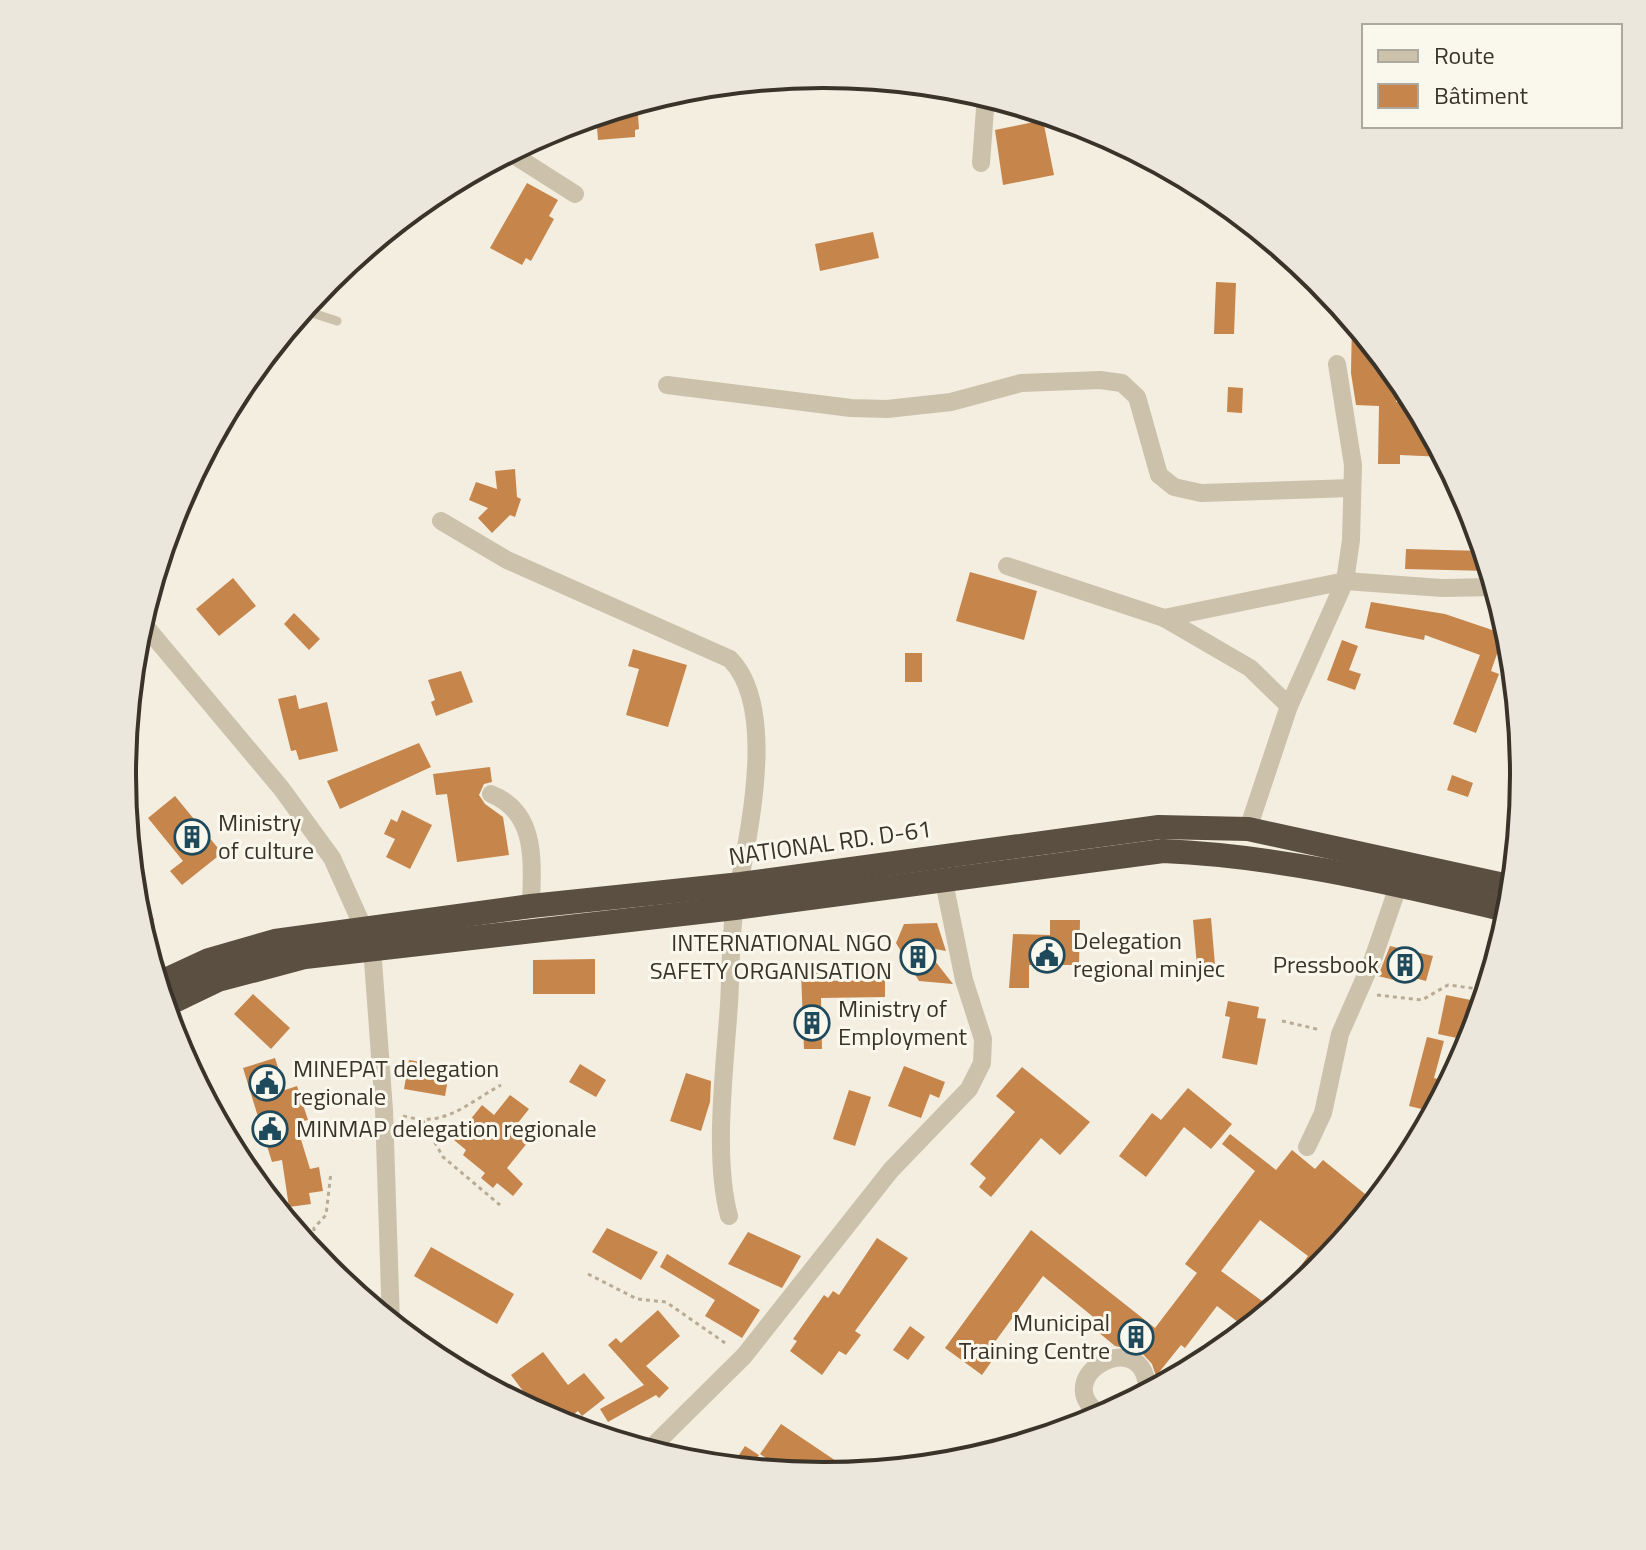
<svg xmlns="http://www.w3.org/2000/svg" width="1646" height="1550" font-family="'Titillium Web',sans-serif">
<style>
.building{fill:#c6854b}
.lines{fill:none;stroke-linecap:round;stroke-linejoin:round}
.path{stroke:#b8ac95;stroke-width:3;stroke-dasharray:4 4;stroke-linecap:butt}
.lane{stroke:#ccc1ab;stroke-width:9}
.street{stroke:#ccc1ab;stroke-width:18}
.highway{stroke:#5a4f41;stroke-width:24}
.labels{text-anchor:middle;stroke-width:6;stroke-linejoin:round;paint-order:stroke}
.poi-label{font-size:24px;fill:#3a332a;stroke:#faf7ed;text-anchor:start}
.street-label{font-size:24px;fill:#3a332a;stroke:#faf7ed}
.rim{fill:none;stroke:#3a332a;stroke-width:4}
</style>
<rect width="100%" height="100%" fill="#f3eee0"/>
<!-- building -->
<g class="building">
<path d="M637,102L639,129L635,130V137L598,140L596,115Z"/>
<path d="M1043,120L1054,175L1003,185L995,130Z"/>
<path d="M527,183L558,200L549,216L554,219L531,261L526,258L522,265L490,248Z"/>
<path d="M873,232L879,258L820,271L815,244Z"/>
<path d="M1216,282L1236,283L1234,334H1214Z"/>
<path d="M1352,320L1397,375L1396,402L1415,403L1444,457L1400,455V464H1378L1379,406L1356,405L1351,373Z"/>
<path d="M1228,387L1243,388L1242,413L1227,412Z"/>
<path d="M515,469L517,497L521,499L515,517L510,515L492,533L478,518L488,508L469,500L476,482L497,489L495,471Z"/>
<path d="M1406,549L1484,551L1490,571L1405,569Z"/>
<path d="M970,572L1037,591L1024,640L956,621Z"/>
<path d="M233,578L256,606L219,636L196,609Z"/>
<path d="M1371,602L1445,614L1504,634L1491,671L1499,674L1476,733L1453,724L1480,655L1425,635L1424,640L1365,628Z"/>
<path d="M294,613L320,639L309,650L284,624Z"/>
<path d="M1342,640L1358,646L1349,670L1361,674L1355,690L1327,680Z"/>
<path d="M633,649L687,665L668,727L626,715L639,669L628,666Z"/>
<rect x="905" y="653" width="17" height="29"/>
<path d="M461,671L473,702L436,716L431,702L435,700L428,680Z"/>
<path d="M296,695L299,709L327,702L338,751L299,760L296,750L291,751L278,699Z"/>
<path d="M419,743L431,767L340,809L327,781Z"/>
<path d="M490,767L492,782L484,784L479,795L485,804L503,817L509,855L457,862L447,794L436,795L433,774Z"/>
<path d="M1452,775L1473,783L1468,797L1447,790Z"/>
<path d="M175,796L222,853L182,885L170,871L183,861L148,818Z"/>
<path d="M402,810L432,825L410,869L386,857L395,839L384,834L391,819L397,822Z"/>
<path d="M135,876L154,920L140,926L135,911L132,877Z"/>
<path d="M1211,918L1215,965L1197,966L1193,920Z"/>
<path d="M1050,920H1080L1079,965H1029V988H1009L1013,934L1050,935Z"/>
<path d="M937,923L946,951L924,947L953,984L919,981L896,943L904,924Z"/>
<path d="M1390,946L1433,956L1426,981L1400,974L1398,981L1378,976Z"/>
<path d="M595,959V994H533V960Z"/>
<path d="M820,971V981L885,980V997L821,998L822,1049H804L801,972Z"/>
<path d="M253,994L290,1028L271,1049L234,1014Z"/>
<path d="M1446,995L1471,1000L1469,1009L1480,1011L1471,1041L1438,1034Z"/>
<path d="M1228,1001L1259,1007L1257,1018L1266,1019L1257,1065L1222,1058L1230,1017L1225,1016Z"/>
<path d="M1427,1037L1444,1041L1434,1078L1450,1082L1434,1112L1409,1106Z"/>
<path d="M275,1058L285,1090L297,1086L308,1120L296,1123L310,1169L319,1167L323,1191L309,1193L311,1204L289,1207L282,1160L272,1162L243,1068Z"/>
<path d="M409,1060L427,1063L426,1070L449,1073L445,1096L404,1089Z"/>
<path d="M580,1064L606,1080L596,1097L569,1082Z"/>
<path d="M904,1066L945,1082L939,1098L930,1094L921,1118L888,1106Z"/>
<path d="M1022,1067L1090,1122L1060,1155L1041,1138L991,1197L979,1187L986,1178L970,1164L1015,1112L996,1096Z"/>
<path d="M686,1073L711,1081L710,1102L701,1131L670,1121Z"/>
<path d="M1188,1088L1232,1124L1211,1149L1184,1127L1146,1177L1119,1156L1152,1113L1161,1120Z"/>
<path d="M849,1090L871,1097L855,1146L833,1139Z"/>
<path d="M510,1095L529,1109L517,1124L532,1137L507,1168L523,1184L513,1196L497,1183L493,1188L481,1178L485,1173L463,1155L466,1150L454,1140L482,1105L494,1115Z"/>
<path d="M1230,1134L1276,1170L1292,1150L1315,1169L1323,1160L1375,1202L1354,1227L1345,1219L1322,1249L1331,1255L1318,1271L1281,1302L1277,1298L1308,1256L1260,1220L1221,1271L1273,1309L1247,1329L1217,1306L1185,1348L1181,1345L1156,1376L1152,1364L1141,1352L1115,1346L1092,1327L1097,1320L1043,1276L989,1350L996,1355L982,1375L945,1348L1031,1230L1155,1328L1197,1273L1185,1264L1255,1171L1222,1144Z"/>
<path d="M607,1228L658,1252L641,1280L592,1252Z"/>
<path d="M748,1232L801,1256L782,1288L728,1264Z"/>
<path d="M877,1238L908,1258L855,1331L861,1335L846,1355L839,1351L822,1375L790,1351L797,1341L793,1339L824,1295L828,1298L833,1291L839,1295Z"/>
<path d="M431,1247L514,1294L497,1324L414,1276Z"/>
<path d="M667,1254L760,1310L742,1338L705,1316L715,1300L660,1267Z"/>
<path d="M658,1310L680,1336L646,1366L669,1388L659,1398L656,1395L608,1422L600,1409L644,1385L608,1345L616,1338L621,1343Z"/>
<path d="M910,1326L925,1337L908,1360L893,1350Z"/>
<path d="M543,1352L568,1385L584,1373L605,1398L582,1416L578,1411L570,1417L565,1410L550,1420L541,1415L511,1375Z"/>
<path d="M781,1424L854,1473L823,1476L788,1473L760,1454Z"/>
<path d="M745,1446L759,1455L750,1469L731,1467Z"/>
</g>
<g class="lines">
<!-- path -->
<g class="path">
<path d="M1377,995L1422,1000L1448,985L1487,990"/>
<path d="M1282,1021L1321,1030"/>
<path d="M403,1116C445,1128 466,1104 501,1085"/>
<path d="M423,1121L443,1157L500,1205"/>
<path d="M314,1255V1228L326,1215L331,1172"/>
<path d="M588,1274L637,1299L666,1302L728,1345"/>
</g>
<!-- lane -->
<path class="lane" d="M303,310L337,321"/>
<!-- street -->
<g class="street">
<path d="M509,152L575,194"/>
<path d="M981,163L986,95"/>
<path d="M667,385L851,408L887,409L951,402L1021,383L1100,380L1122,383L1137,397L1159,475L1174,487L1201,493L1352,488"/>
<path d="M441,521L507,560L730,659C780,710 746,843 735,906C730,938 731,972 729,1004C725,1066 713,1157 729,1216"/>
<path d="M1007,566L1164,618L1250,668L1289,706"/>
<path d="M1164,618L1345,581L1442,588L1495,587"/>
<path d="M141,621L281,788L332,858L372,947L384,1110L391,1323"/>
<path d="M491,794C538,813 532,863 531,906"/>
<path d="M1248,829L1289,706L1345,581L1351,540L1353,465L1337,364"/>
<path d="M1307,1147L1323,1113L1340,1034L1373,959L1402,875"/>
<path d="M1103,1416C1041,1378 1149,1319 1147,1393"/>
<path d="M648,1451L744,1356L891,1170L969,1089L982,1063L983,1039L964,980L944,882"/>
</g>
<!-- highway -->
<g class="highway">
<path d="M157,984L209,960L275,941L531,906L741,884L1159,827L1248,829L1513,887"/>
<path d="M164,1006L218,980L305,957L735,908L1163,851C1282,856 1395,884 1511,911"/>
</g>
</g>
<!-- icons -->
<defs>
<symbol id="building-ring" viewBox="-11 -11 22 22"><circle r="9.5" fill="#faf7ed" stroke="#1f4a5c" stroke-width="1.5"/><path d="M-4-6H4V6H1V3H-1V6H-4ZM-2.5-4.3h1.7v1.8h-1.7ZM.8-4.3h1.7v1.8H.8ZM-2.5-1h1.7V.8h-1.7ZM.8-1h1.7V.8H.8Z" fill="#1f4a5c"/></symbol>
<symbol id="civic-ring" viewBox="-11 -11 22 22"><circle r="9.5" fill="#faf7ed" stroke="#1f4a5c" stroke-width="1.5"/><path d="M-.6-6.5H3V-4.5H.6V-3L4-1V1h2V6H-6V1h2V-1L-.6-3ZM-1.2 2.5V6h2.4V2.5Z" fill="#1f4a5c"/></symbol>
</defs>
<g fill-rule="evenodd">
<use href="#building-ring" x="172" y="817" width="40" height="40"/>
<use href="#civic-ring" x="1027" y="935" width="40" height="40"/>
<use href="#building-ring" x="898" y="937" width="40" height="40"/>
<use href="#building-ring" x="1385" y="945" width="40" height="40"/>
<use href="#building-ring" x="792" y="1003" width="40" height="40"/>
<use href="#civic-ring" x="247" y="1063" width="40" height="40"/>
<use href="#civic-ring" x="250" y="1109" width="40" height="40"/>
<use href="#building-ring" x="1116" y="1317" width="40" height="40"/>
</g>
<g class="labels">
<!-- poi labels -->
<g class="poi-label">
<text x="218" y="831">Ministry<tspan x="218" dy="28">of culture</tspan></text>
<text x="1073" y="949">Delegation<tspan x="1073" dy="28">regional minjec</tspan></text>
<text x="892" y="951" text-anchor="end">INTERNATIONAL NGO<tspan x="892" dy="28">SAFETY ORGANISATION</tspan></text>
<text x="1379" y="973" text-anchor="end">Pressbook</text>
<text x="838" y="1017">Ministry of<tspan x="838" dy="28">Employment</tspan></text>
<text x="293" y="1077">MINEPAT delegation<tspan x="293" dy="28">regionale</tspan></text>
<text x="296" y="1137">MINMAP delegation regionale</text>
<text x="1110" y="1331" text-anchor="end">Municipal<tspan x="1110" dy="28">Training Centre</tspan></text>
</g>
<!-- street labels -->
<g class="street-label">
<text transform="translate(830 843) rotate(-8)" y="8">NATIONAL RD. D-61</text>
</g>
</g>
<!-- crop -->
<path d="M0 0H1646V1550H0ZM136 775a687 687 0 1 1 1374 0a687 687 0 1 1-1374 0Z" fill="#ebe7dd" fill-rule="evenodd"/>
<path class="rim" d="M136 775a687 687 0 1 1 1374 0a687 687 0 1 1-1374 0Z"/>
<!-- legend -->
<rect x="1362" y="24" width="260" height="104" fill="#faf7ed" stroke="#ada99f" stroke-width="2"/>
<rect x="1378" y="50" width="40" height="12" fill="#ccc1ab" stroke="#ada99f" stroke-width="2"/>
<text x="1434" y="64" font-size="24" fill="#3a332a">Route</text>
<rect x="1378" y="84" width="40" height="24" fill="#c6854b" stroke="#ada99f" stroke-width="2"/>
<text x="1434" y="104" font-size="24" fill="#3a332a">Bâtiment</text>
</svg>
